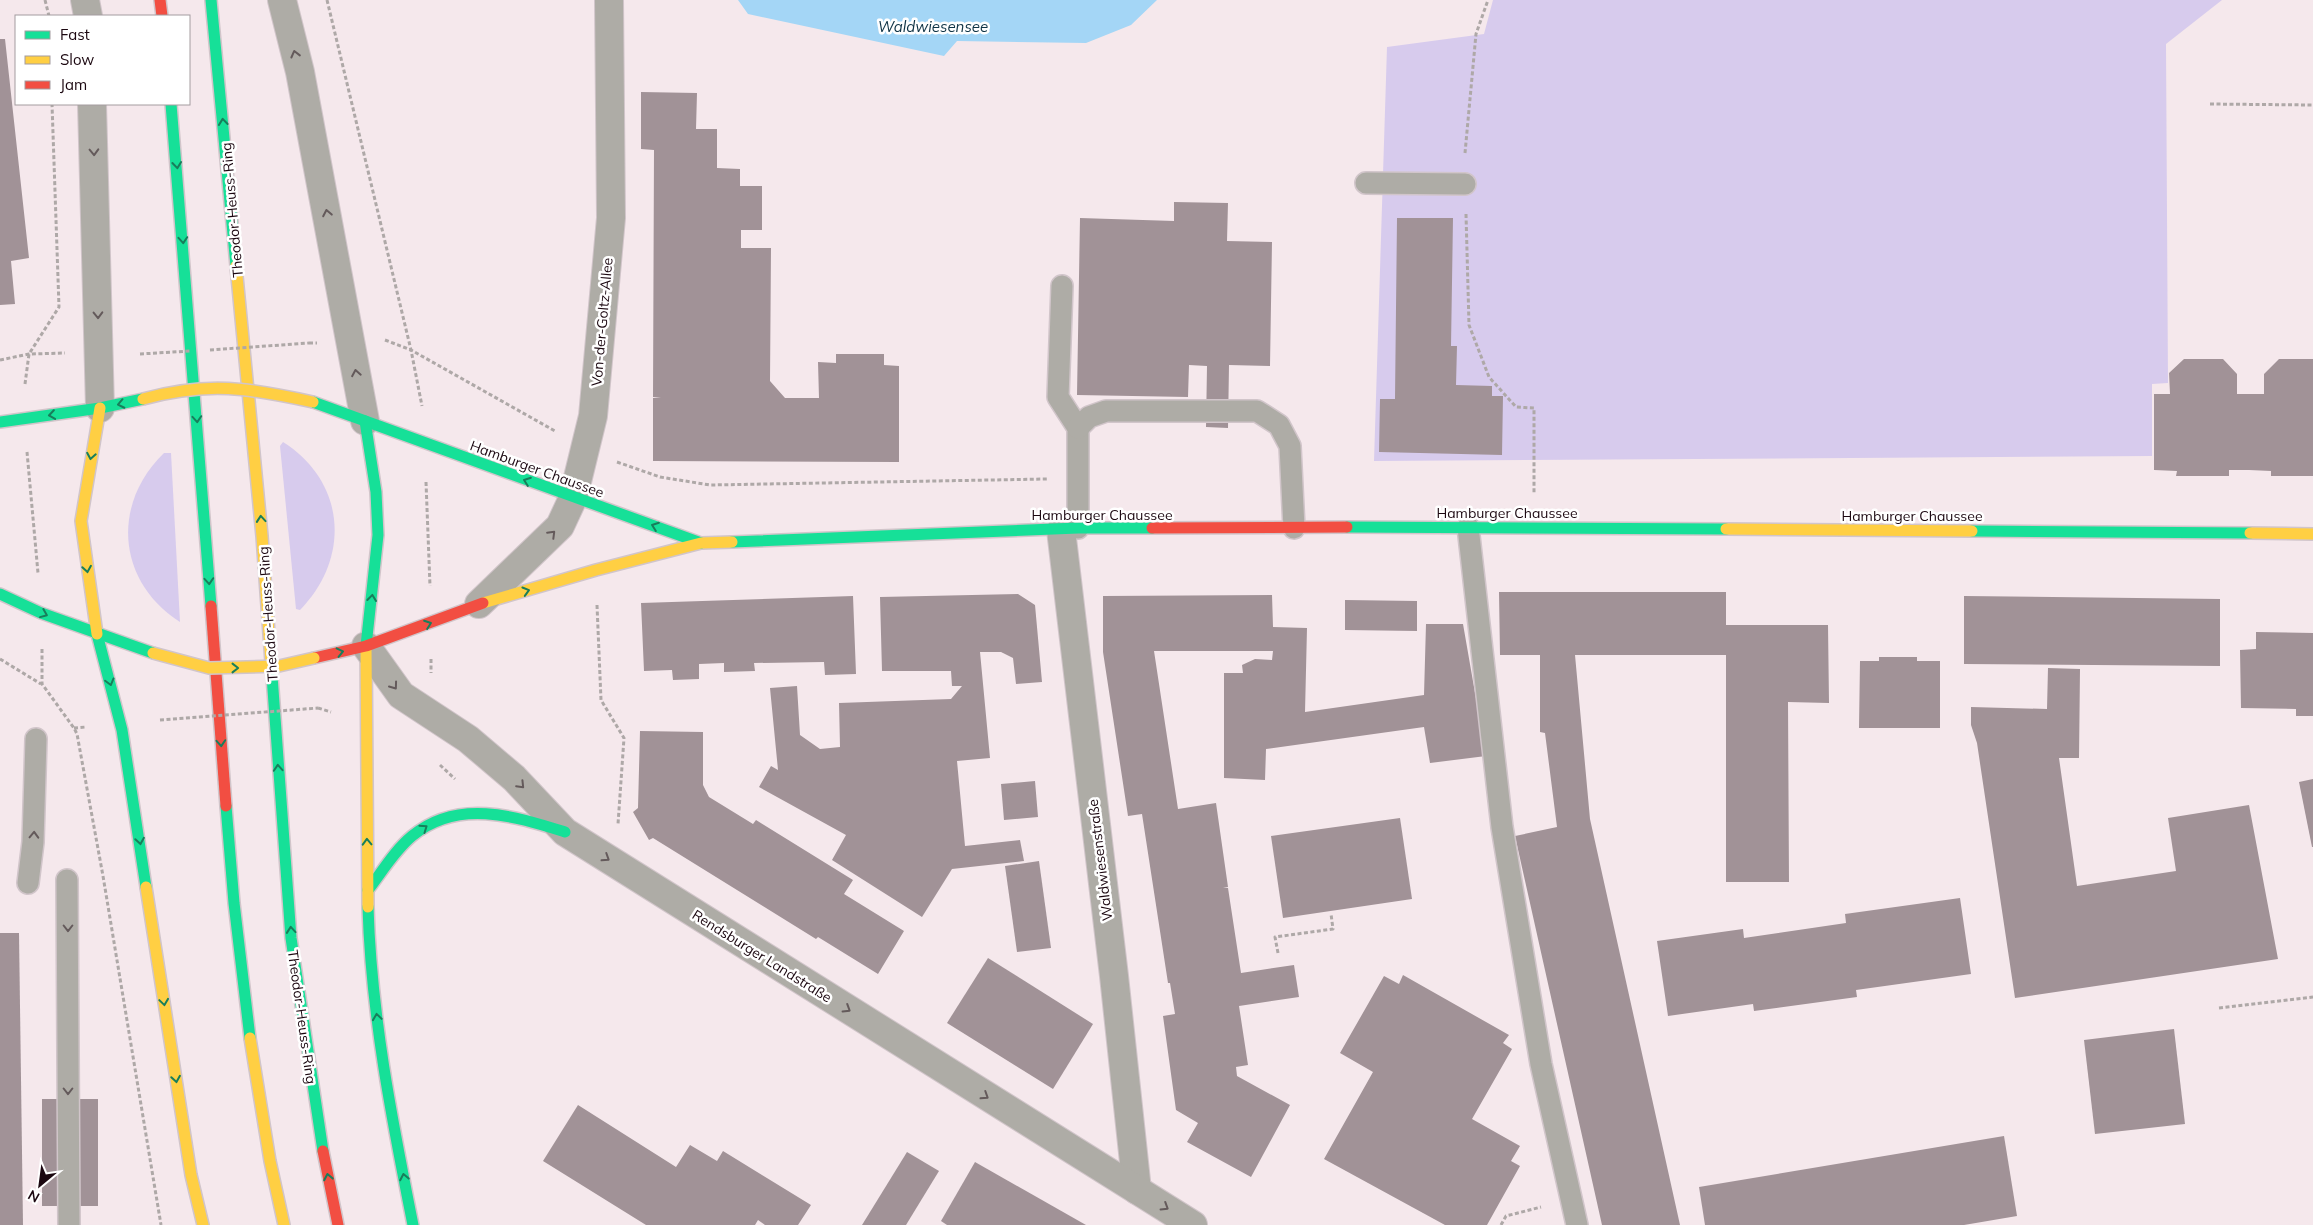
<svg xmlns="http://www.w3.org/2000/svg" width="2313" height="1225" font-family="Mulish,sans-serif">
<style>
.green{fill:#d7cbed}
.water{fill:#a4d6f6}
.building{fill:#a19297}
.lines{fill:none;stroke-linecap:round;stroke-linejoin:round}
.lane-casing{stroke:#d1c5ca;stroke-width:24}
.street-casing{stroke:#d1c5ca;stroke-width:30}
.fast-casing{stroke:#d1c5ca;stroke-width:14}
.slow-casing{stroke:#d1c5ca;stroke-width:14}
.jam-casing{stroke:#d1c5ca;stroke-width:14}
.path{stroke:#aea8a7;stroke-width:3;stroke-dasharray:4 2.5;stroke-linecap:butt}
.lane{stroke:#aeaca6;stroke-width:21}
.street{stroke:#aeaca6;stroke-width:28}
.fast{stroke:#16e098;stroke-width:11}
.slow{stroke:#ffcf43;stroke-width:11}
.jam{stroke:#f24e42;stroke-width:11}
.slow-bridge-casing{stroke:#d1c5ca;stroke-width:14;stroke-linecap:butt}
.path-bridge{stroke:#aea8a7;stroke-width:3;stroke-dasharray:4 2.5;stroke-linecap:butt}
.slow-bridge{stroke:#ffcf43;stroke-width:11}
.oneway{stroke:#645a5b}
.oneway2{stroke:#187e5b}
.labels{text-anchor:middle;stroke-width:5;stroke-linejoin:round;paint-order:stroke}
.street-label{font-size:14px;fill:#1b0710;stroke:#fff}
.water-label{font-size:15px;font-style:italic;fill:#0f3345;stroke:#fff}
</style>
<rect width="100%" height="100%" fill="#f5e8ec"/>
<!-- green -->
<g class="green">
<path d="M1493,0H2222L2166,44L2168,383L2152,384V456L1374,461L1387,47L1484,34Z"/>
<path d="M283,442C346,482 351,558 300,610L296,609L280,446Z"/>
<path d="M164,453H171L180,622C117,582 111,504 164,453Z"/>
</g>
<!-- water -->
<path class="water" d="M738,0H1157L1131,25L1086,43L957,41L944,56L748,14Z"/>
<!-- building -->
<g class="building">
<path d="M0,39H5L29,258L11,261L15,304L0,305Z"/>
<path d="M641,92L697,93L696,129H717V168L740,169V186H762V230H741V248H771L770,381L785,398H819L818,362L836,363V354H884V365L899,366V462L653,461V398H661L653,397L654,150L641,149Z"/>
<path d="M1174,202L1228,203L1227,241L1272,242L1270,366L1229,365L1228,428L1206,427L1207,366L1189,365L1188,397L1077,395L1080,218L1174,221Z"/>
<path d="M1397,218H1453L1451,346H1457L1456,385L1492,386V396H1503L1502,455L1379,452L1380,399H1395Z"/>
<path d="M2184,359H2223L2237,374V394H2264V374L2279,359H2313V476H2271V471L2249,470H2229V476H2176L2177,471L2154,470V394H2170L2169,373Z"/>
<path d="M1499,592H1726V625H1828L1829,703L1788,702L1789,882H1726V655H1575L1590,819L1680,1225H1602L1515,836L1557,827L1545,733L1540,732V655H1500Z"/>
<path d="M1018,594L1035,605L1042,682L1016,684L1013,658L1001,652H980L990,758L957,761L965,846L1020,840L1024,861L952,869L922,917L832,860L846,835L759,787L771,766L778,770L770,688L797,686L800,735L820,749L840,747L839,703L951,699L962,686H952L951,671H882L880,597Z"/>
<path d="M1272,595L1273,627L1307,628L1305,712L1424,695L1426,624H1463L1486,756L1430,763L1424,727L1266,749L1265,780L1224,778V673H1243L1242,665L1255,659L1272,660L1273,651H1154L1178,809L1216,803L1228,887L1223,888H1228L1241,973L1294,965L1299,997L1239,1006L1248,1065L1236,1067L1237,1076L1290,1105L1251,1177L1187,1142L1198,1123L1176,1110L1163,1016L1175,1014L1170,983H1168L1142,814L1128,816L1103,652V596Z"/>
<path d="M853,596L856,674L825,675L824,662L754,663L755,671L724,672V663L699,664V679L673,680L672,670L644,671L641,603Z"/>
<path d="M1964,596L2220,599V666L1964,664Z"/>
<path d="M1345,600L1417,601V631L1345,630Z"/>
<path d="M2256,632L2313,633V716H2296V709L2241,708L2240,650L2256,649Z"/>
<path d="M1879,657H1917V661H1940V728H1859L1860,661H1879Z"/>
<path d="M2048,668L2080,669L2079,758H2059L2077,886L2176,871L2168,818L2249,805L2278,959L2015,998L1977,743L1971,725V707L2047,709Z"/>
<path d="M640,731L703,732V785L709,797L753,824L756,820L853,880L844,894L904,931L878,974L818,937L816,939L653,838L649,840L633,812L638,808Z"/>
<path d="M2313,779V847H2312L2299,782Z"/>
<path d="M1035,781L1038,817L1004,820L1001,784Z"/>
<path d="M1400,818L1412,899L1283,918L1271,836Z"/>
<path d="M1039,861L1051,948L1017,952L1005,866Z"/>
<path d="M1960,898L1971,974L1856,990L1857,997L1754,1011L1753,1004L1668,1016L1657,941L1743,929L1744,938L1846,923L1845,914Z"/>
<path d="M0,933H19L23,1225H0Z"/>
<path d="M988,958L1093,1024L1053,1089L947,1023Z"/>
<path d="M1403,975L1509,1035L1503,1043L1512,1049L1472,1119L1520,1146L1511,1161L1520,1166L1487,1225H1445L1324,1159L1373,1072L1340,1053L1384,976L1399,984Z"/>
<path d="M2174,1029L2185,1124L2095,1134L2084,1040Z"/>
<rect x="42" y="1099" width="56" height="107"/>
<path d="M578,1105L676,1167L690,1145L717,1161L723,1151L811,1205L798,1225H765L758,1220L755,1225H646L543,1161Z"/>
<path d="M2004,1136L2017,1216L1964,1225H1705L1699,1187Z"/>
<path d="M907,1152L939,1171L906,1225H862Z"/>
<path d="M975,1162L1086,1225H947L941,1221Z"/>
</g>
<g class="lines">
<defs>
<g id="lane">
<path d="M1366,183L1465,184"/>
<path d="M1062,286L1058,397L1078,428V528"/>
<path d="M1078,428L1089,417L1106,411H1257L1279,425L1290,446L1294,528"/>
<path d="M1468,527L1502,827L1541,1064L1577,1225"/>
<path d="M67,880L69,1225"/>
<path d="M28,883L33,842L36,739"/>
</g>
<g id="street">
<path d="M85,0L88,16"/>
<path d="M282,0L300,72L365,421"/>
<path d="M92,104L100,408"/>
<path d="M1061,530L1114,976L1137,1190"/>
<path d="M479,604L560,526L573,498L593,416L611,218L609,0"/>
<path d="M366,646L401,695L468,739L514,778L565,832L1193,1225"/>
</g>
<g id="fast">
<path d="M211,0L236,266"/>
<path d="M171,104L211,606"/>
<path d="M313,402L701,543"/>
<path d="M365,421L376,492L378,535L366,646"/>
<path d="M0,422L100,408L143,399"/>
<path d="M1347,527L1726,529"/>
<path d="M1972,531L2250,533"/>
<path d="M732,542L1078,528H1152"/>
<path d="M0,594L41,613L153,653"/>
<path d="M97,634L122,730L146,887"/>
<path d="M271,662L291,938L323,1151"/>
<path d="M226,806L234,903L250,1038"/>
<path d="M368,890C382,872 394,851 412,836C458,798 514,816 565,832"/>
<path d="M368,907C371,1014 392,1120 413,1225"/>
</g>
<g id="slow">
<path d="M236,266L262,536L271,662"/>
<path d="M1726,529L1972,531"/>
<path d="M2250,533L2313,534"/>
<path d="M483,603L596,570L701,543L732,542"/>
<path d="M97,634L81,521L100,408"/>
<path d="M366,646L368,907"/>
<path d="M146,887L191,1175L203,1225"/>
<path d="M250,1038L270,1161L284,1225"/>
</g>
<g id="jam">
<path d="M160,0L162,16"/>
<path d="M1152,528L1347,527"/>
<path d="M211,606L226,806"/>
<path d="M314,658L366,646L483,603"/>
<path d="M323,1151L338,1225"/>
</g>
</defs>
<!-- lane casing -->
<use href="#lane" class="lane-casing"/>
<!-- street casing -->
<use href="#street" class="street-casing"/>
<!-- fast casing -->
<use href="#fast" class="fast-casing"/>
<!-- slow casing -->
<use href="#slow" class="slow-casing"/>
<!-- jam casing -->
<use href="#jam" class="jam-casing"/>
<!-- path -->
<g class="path">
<path d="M45,0L49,16"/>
<path d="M327,0L411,350L422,406"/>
<path d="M2210,104L2313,105"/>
<path d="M1465,153L1476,34L1488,0"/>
<path d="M1466,214L1469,325L1489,377L1516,407L1534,408V494"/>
<path d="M385,340L411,350L555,431"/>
<path d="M309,343H317"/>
<path d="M0,360L29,354L65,353"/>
<path d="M25,384L29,354L59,307L52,104"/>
<path d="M27,452L38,573"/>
<path d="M617,462L660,477L710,485L1047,479"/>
<path d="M426,482L430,586"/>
<path d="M597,605L601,700L624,738L618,824"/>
<path d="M42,649V684L74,728L77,734L103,876L161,1225"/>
<path d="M0,659L41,684"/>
<path d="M431,659V673"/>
<path d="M318,708L331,712"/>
<path d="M74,728L86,727"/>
<path d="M440,765L455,779"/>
<path d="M1278,953L1275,937L1333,929L1331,914"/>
<path d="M2219,1008L2313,997"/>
<path d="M1501,1225L1506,1216L1541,1207"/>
</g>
<!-- lane -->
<use href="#lane" class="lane"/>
<!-- street -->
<use href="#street" class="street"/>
<!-- fast -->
<use href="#fast" class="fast"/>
<!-- slow -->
<use href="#slow" class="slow"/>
<!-- jam -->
<use href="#jam" class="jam"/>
<defs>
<g id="slow-bridge">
<path d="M143,399C208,381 249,388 313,402"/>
<path d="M153,653L209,668L279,666L314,658"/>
</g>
</defs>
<!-- slow-bridge casing -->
<use href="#slow-bridge" class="slow-bridge-casing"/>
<!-- path-bridge -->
<g class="path-bridge">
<path d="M210,350L309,343"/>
<path d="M140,354L191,351"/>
<path d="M160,720L318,708"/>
</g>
<!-- slow-bridge -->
<use href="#slow-bridge" class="slow-bridge"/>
</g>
<!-- one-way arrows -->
<defs><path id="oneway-chevron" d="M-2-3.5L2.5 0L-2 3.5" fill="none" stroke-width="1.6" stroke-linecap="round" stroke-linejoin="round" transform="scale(1.25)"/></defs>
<g class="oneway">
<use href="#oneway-chevron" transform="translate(295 54) rotate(-104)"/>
<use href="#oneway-chevron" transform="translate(94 152) rotate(88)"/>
<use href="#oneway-chevron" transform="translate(327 213) rotate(-101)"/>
<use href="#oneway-chevron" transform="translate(98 315) rotate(89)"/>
<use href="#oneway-chevron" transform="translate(356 373) rotate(-100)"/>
<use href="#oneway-chevron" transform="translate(552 534) rotate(-45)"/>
<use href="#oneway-chevron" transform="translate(394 686) rotate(54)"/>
<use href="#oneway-chevron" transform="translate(521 785) rotate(46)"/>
<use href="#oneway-chevron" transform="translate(34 835) rotate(-88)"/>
<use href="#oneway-chevron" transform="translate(606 858) rotate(33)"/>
<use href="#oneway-chevron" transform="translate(68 928) rotate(90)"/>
<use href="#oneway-chevron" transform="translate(847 1009) rotate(32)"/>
<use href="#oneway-chevron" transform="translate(68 1091) rotate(90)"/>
<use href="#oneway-chevron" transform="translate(985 1096) rotate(33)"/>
<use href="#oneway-chevron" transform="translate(1165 1207) rotate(32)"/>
</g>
<g class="oneway2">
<use href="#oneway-chevron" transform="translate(223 122) rotate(-96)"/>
<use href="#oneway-chevron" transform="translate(177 165) rotate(84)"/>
<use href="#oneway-chevron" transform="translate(183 240) rotate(86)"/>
<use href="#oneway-chevron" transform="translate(121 404) rotate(168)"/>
<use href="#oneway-chevron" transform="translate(52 415) rotate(172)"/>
<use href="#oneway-chevron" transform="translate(197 419) rotate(86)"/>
<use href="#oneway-chevron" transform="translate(91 456) rotate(100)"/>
<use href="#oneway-chevron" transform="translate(527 481) rotate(-160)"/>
<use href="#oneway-chevron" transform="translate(261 519) rotate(-95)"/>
<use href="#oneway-chevron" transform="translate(655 526) rotate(-160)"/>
<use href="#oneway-chevron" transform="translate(87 569) rotate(81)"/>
<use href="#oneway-chevron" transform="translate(209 581) rotate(86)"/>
<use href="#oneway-chevron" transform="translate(526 591) rotate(-16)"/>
<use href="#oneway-chevron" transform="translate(372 598) rotate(-83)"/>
<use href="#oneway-chevron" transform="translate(44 614) rotate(22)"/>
<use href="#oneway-chevron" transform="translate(428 624) rotate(-20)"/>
<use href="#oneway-chevron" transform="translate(340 652) rotate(-13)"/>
<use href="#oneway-chevron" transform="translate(235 668)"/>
<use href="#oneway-chevron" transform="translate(110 682) rotate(75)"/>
<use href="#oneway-chevron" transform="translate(221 743) rotate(86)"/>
<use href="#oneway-chevron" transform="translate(278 768) rotate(-94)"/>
<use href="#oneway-chevron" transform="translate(424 828) rotate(-35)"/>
<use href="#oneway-chevron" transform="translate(140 841) rotate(81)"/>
<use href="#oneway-chevron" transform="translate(367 842) rotate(-92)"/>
<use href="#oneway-chevron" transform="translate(291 930) rotate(-95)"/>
<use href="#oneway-chevron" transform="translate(164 1002) rotate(82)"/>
<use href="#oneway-chevron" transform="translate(377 1017) rotate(-98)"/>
<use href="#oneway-chevron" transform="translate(176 1079) rotate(81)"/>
<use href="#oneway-chevron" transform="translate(328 1177) rotate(-101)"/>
<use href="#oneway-chevron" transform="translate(404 1177) rotate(-101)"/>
</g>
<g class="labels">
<!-- street labels -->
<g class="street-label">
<text transform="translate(232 210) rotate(-95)" y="5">Theodor-Heuss-Ring</text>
<text transform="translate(602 322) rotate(-85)" y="5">Von-der-Goltz-Allee</text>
<text transform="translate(537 469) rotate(20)" y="5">Hamburger Chaussee</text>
<text x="1507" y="518">Hamburger Chaussee</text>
<text x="1102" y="520">Hamburger Chaussee</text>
<text x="1912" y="521">Hamburger Chaussee</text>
<text transform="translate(268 614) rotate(-94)" y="5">Theodor-Heuss-Ring</text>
<text transform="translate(1100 860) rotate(-97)" y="5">Waldwiesenstraße</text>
<text transform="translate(762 956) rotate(32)" y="5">Rendsburger Landstraße</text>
<text transform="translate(302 1017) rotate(82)" y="5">Theodor-Heuss-Ring</text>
</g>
<!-- water labels -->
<g class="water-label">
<text x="933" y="32">Waldwiesensee</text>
</g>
</g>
<!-- legend -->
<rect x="15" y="15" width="175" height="90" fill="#ffffff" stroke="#a49c9f"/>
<rect x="25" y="31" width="25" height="8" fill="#16e098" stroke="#a49c9f"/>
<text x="60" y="40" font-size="15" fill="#1b0710">Fast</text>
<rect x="25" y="56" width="25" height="8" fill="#ffcf43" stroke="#a49c9f"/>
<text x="60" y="65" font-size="15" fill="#1b0710">Slow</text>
<rect x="25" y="81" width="25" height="8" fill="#f24e42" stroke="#a49c9f"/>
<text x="60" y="90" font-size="15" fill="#1b0710">Jam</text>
<!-- north arrow -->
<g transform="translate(40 1185) rotate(209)" stroke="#ffffff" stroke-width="4" paint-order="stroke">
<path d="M0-4L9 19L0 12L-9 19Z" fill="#1b0710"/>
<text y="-8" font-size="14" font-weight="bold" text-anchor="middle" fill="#1b0710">N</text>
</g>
</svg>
